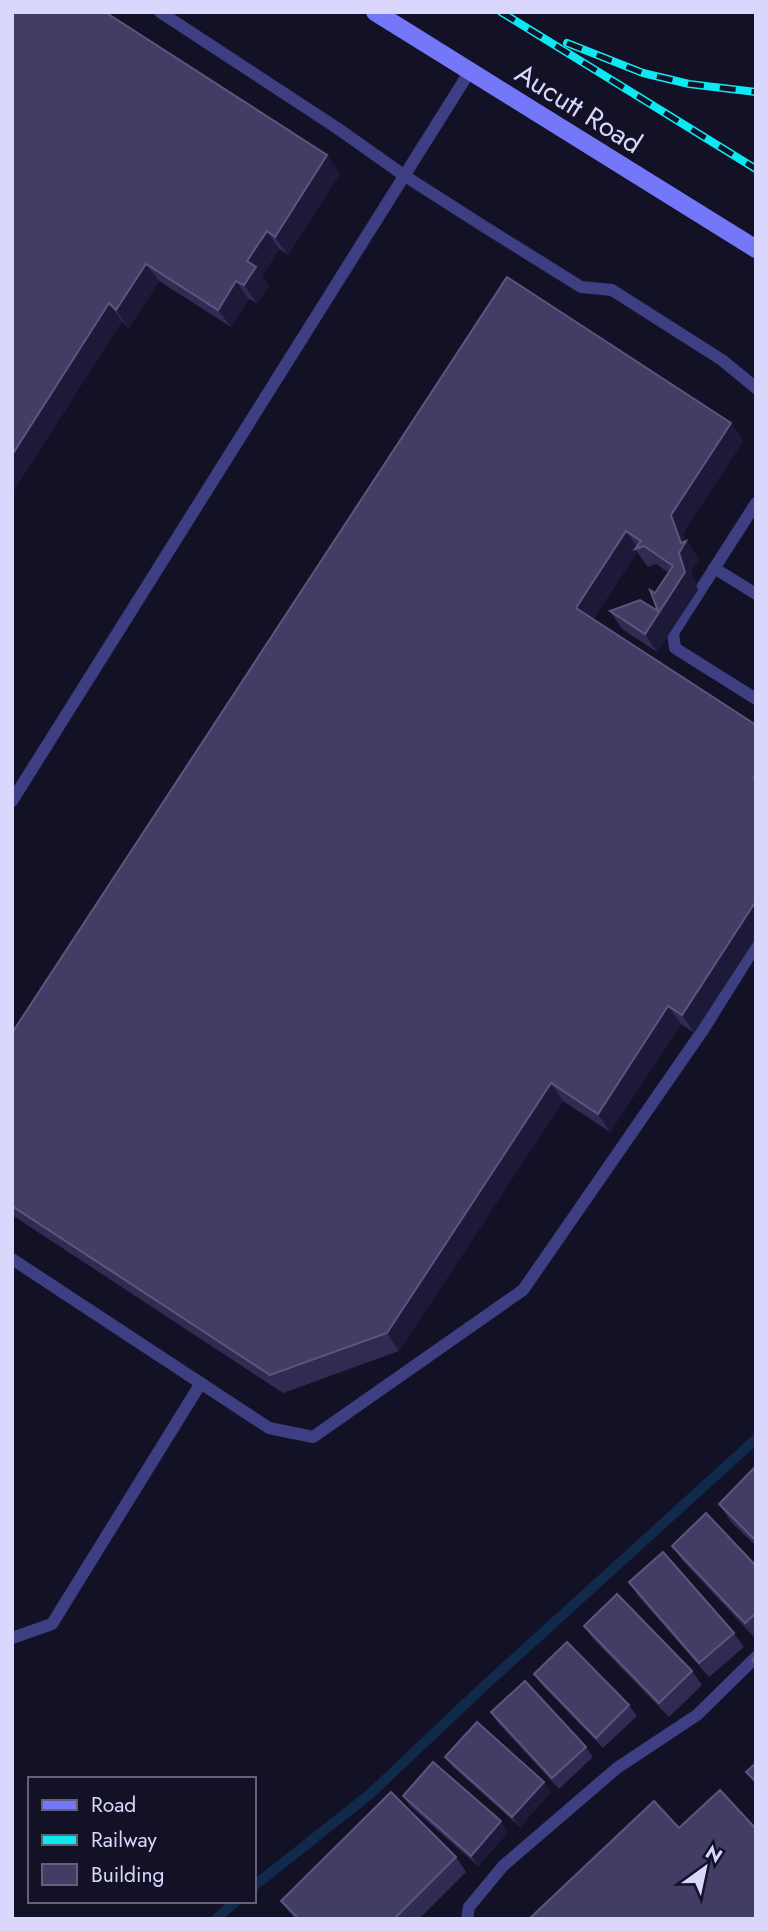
<svg xmlns="http://www.w3.org/2000/svg" width="768" height="1931" font-family="Jost,sans-serif">
<style>
.lines{fill:none;stroke-linecap:round;stroke-linejoin:round}
.stream{stroke:#11294a;stroke-width:10}
.lane{stroke:#3e3f83;stroke-width:12}
.secondary{stroke:#7377f8;stroke-width:18}
.rail-casing{stroke:#0de9f3;stroke-width:8}
.rail{stroke:#131126;stroke-width:5;stroke-dasharray:16;stroke-linecap:butt}
.wall{fill:#302b53}
.shaded-wall{fill:#1d1939}
.building{fill:#423d65;stroke:#5a567d;stroke-width:2}
.labels{text-anchor:middle;stroke-width:6;stroke-linejoin:round;paint-order:stroke}
.street-label{font-size:28px;fill:#dad7fd;stroke:#131126}
</style>
<rect width="100%" height="100%" fill="#131126"/>
<g class="lines">
<!-- stream -->
<g class="stream">
<path d="M254,1886L370,1794L482,1688L756,1439"/>
<path d="M216,1919L236,1901"/>
</g>
<!-- lane -->
<g class="lane">
<path d="M160,12L337,128L405,176L480,224L581,287L612,290L722,360L756,388"/>
<path d="M756,503L673,633L675,648L756,699"/>
<path d="M714,568L756,594"/>
<path d="M12,801L470,71"/>
<path d="M12,1259L269,1428L313,1437L523,1290L703,1030L756,945"/>
<path d="M12,1638L52,1624L201,1383"/>
<path d="M467,1919L469,1907L503,1866L617,1768L697,1715L756,1657"/>
</g>
<!-- secondary -->
<path class="secondary" d="M375,12L756,249"/>
<defs>
<g id="rail">
<path d="M501,12L756,169"/>
<path d="M567,43L643,73L689,84L756,92"/>
</g>
</defs>
<!-- rail casing -->
<use href="#rail" class="rail-casing"/>
<!-- rail -->
<use href="#rail" class="rail"/>
</g>
<!-- wall -->
<g class="wall">
<path d="M12,12L340,173L288,255L279,249L262,276L269,285L257,303L249,299L231,327L159,281L129,328L122,321L12,493Z"/>
<path d="M731,423L743,441L683,533L686,541L699,559L691,571L698,590L657,652L622,629L610,611H658L655,593L669,573L656,564L648,567L637,552L593,619L756,725V938L694,1033L681,1024L610,1132L563,1101L399,1351L283,1393L12,1215V1033Z"/>
<path d="M756,1466V1546L731,1522L719,1504Z"/>
<path d="M672,1546L756,1566L755,1638L682,1560Z"/>
<path d="M629,1582L734,1633L744,1647L709,1677L639,1597Z"/>
<path d="M584,1626L692,1671L702,1685L669,1717L594,1640Z"/>
<path d="M534,1674L629,1705L637,1716L603,1748L541,1684Z"/>
<path d="M491,1712L586,1747L593,1757L559,1789L498,1723Z"/>
<path d="M445,1757L544,1782L551,1792L520,1827L453,1767Z"/>
<path d="M403,1796L508,1832L478,1866L410,1806Z"/>
<path d="M456,1857L466,1872L419,1919H295L281,1901Z"/>
</g>
<!-- shaded-wall -->
<g class="shaded-wall">
<path d="M327,155L340,173L288,255L275,237Z"/>
<path d="M267,231L279,249L262,276L269,285L257,303L244,285L247,261Z"/>
<path d="M146,264L159,281L129,328L116,310Z"/>
<path d="M236,281L249,299L231,327L218,310Z"/>
<path d="M109,303L122,321L12,493V455Z"/>
<path d="M731,423L743,441L683,533L686,542L699,559L691,571L698,590L657,652L645,634L685,572L679,553L681,543L671,515Z"/>
<path d="M626,531L638,548L635,549L637,552L589,625L576,608Z"/>
<path d="M756,901V938L694,1033L682,1015Z"/>
<path d="M668,1006L681,1024L610,1132L598,1114Z"/>
<path d="M551,1083L563,1101L399,1351L387,1333Z"/>
<path d="M544,1782L551,1792L520,1827L512,1817Z"/>
<path d="M501,1821L508,1832L478,1866L471,1856Z"/>
</g>
<!-- building -->
<g class="building">
<path d="M12,12H105L327,155L275,237L267,231L247,261L256,267L244,285L236,281L218,310L146,264L116,310L109,303L12,455Z"/>
<path d="M507,277L731,423L671,515L681,543L686,541L679,553L685,572L645,634L610,611L640,600L658,611L650,590L655,593L673,566L644,546L635,549L641,541L626,531L576,608L756,725V778H754L756,780V901L682,1015L668,1006L598,1114L551,1083L387,1333L270,1375L12,1206V1033Z"/>
<path d="M756,1466V1541L719,1504Z"/>
<path d="M706,1513L756,1566V1613L745,1623L672,1546Z"/>
<path d="M663,1552L734,1633L699,1663L629,1582Z"/>
<path d="M617,1594L692,1671L659,1703L584,1626Z"/>
<path d="M567,1642L629,1705L596,1738L534,1674Z"/>
<path d="M756,1656V1664L752,1660Z"/>
<path d="M525,1681L586,1747L552,1778L491,1712Z"/>
<path d="M477,1722L544,1782L512,1817L445,1757Z"/>
<path d="M433,1762L501,1821L471,1856L403,1796Z"/>
<path d="M756,1763V1782L746,1772Z"/>
<path d="M720,1790L756,1829V1919H529L654,1801L679,1828Z"/>
<path d="M391,1792L456,1857L394,1919H299L281,1901Z"/>
</g>
<g class="labels">
<!-- street labels -->
<g class="street-label">
<text transform="translate(579 108) rotate(32)" y="10">Aucutt Road</text>
</g>
</g>
<!-- border -->
<rect width="768" height="1931" fill="none" stroke="#dad7fd" stroke-width="28"/>
<!-- legend -->
<rect x="28" y="1777" width="228" height="126" fill="#131126" stroke="#63607c" stroke-width="2"/>
<rect x="42" y="1800" width="35" height="10" fill="#7377f8" stroke="#63607c" stroke-width="2"/>
<text x="91" y="1812" font-size="21" fill="#dad7fd">Road</text>
<rect x="42" y="1835" width="35" height="10" fill="#0de9f3" stroke="#63607c" stroke-width="2"/>
<text x="91" y="1847" font-size="21" fill="#dad7fd">Railway</text>
<rect x="42" y="1864" width="35" height="21" fill="#423d65" stroke="#63607c" stroke-width="2"/>
<text x="91" y="1882" font-size="21" fill="#dad7fd">Building</text>
<!-- north arrow -->
<g transform="translate(705 1868) rotate(33)" stroke="#131126" stroke-width="5" paint-order="stroke">
<path d="M0-5L12 26L0 18L-12 26Z" fill="#dad7fd"/>
<text y="-10" font-size="19" font-weight="bold" text-anchor="middle" fill="#dad7fd">N</text>
</g>
</svg>
